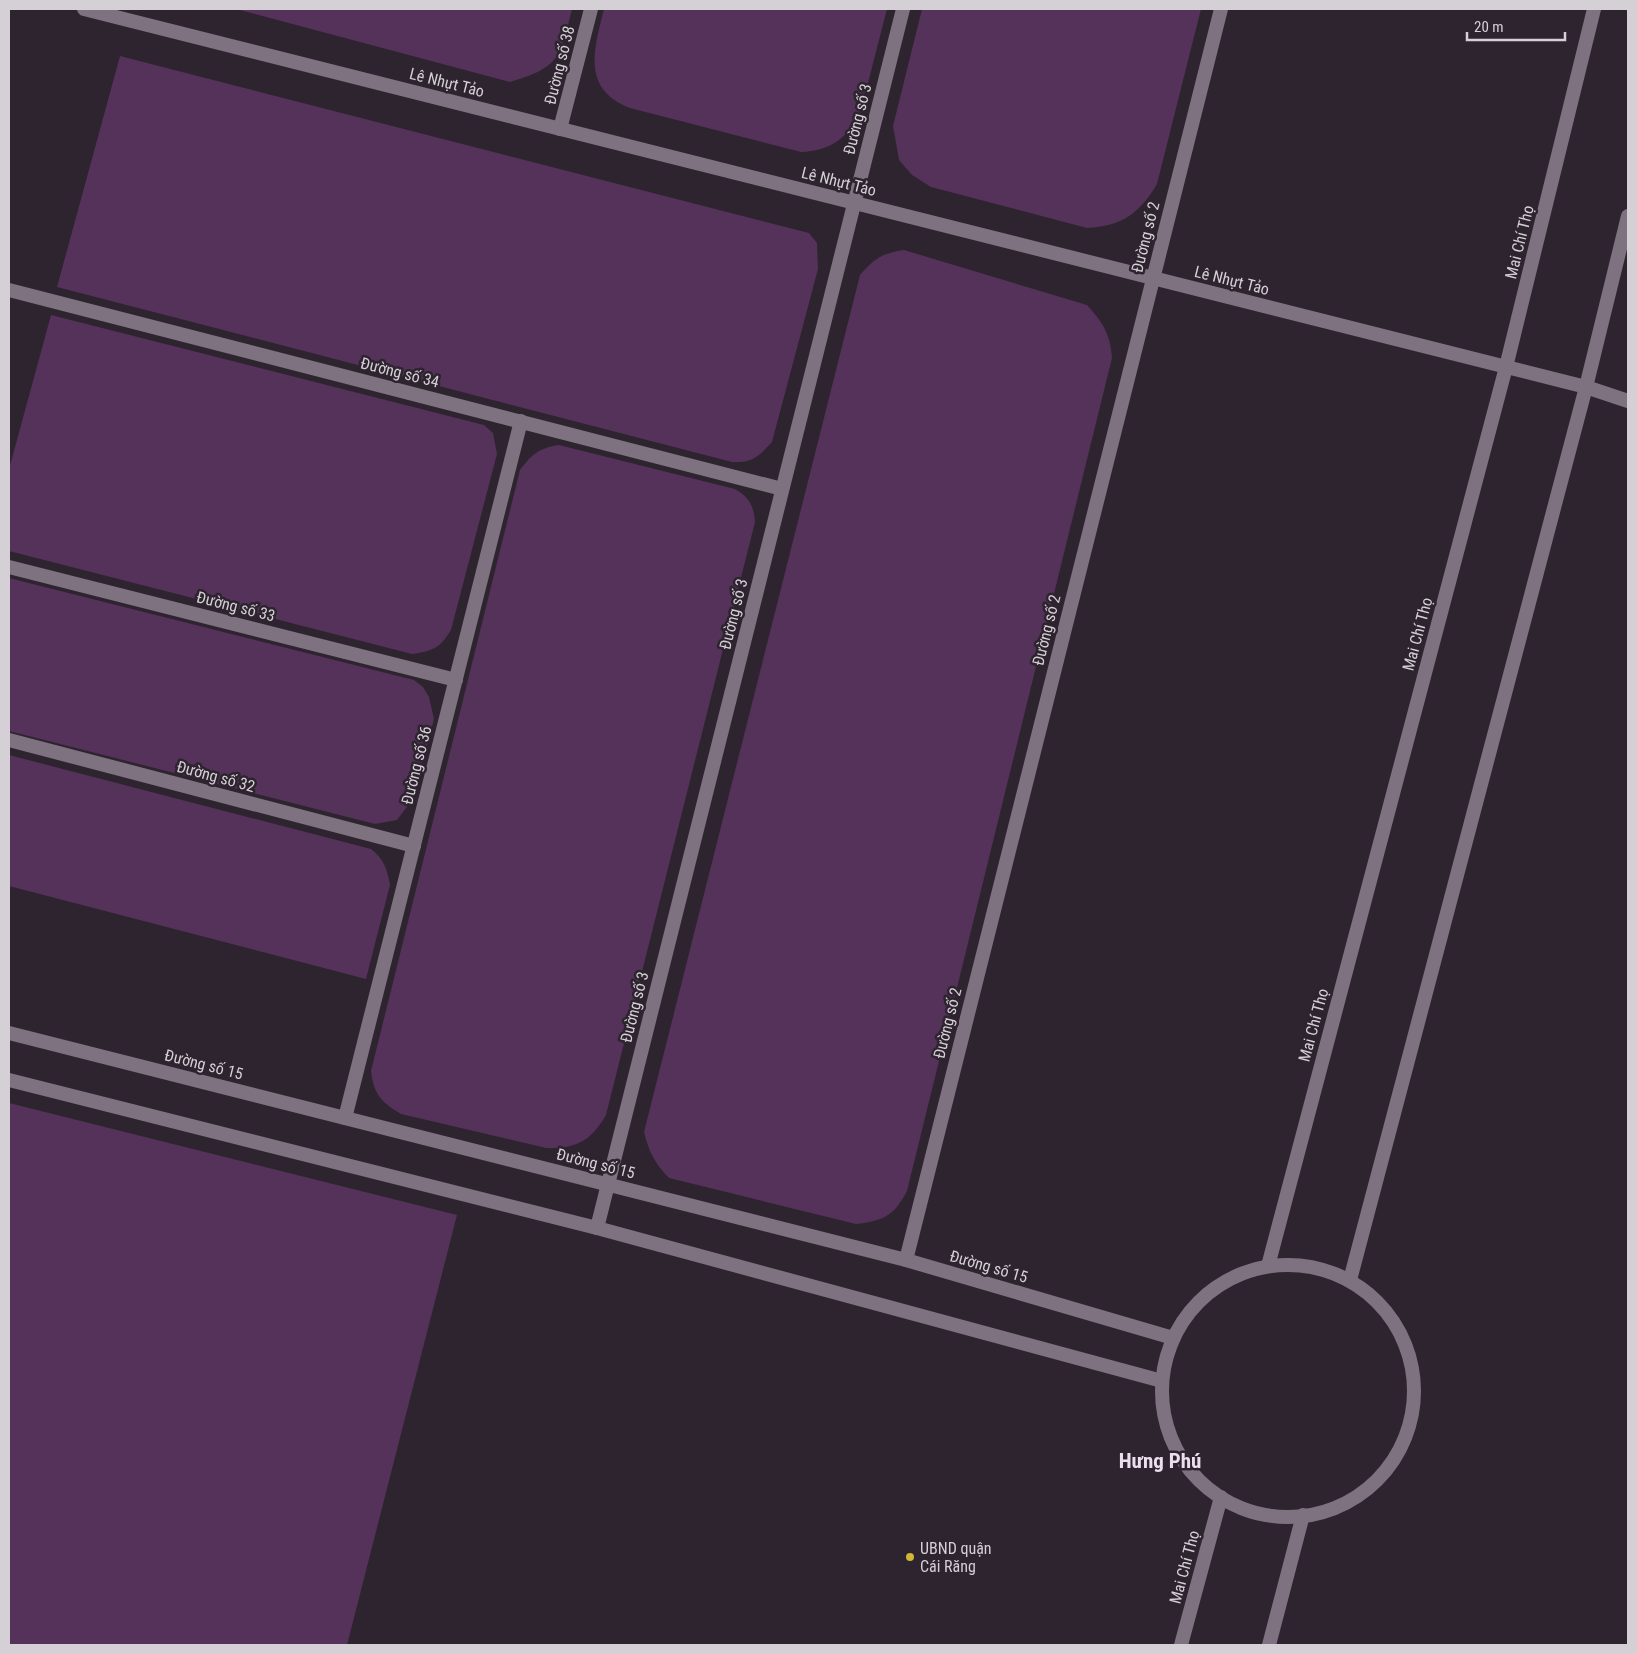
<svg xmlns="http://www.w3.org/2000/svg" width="1637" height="1654" font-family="'Roboto Condensed',sans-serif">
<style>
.green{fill:#543259}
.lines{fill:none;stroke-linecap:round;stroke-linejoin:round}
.service{stroke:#7e7280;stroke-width:14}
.minor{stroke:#7e7280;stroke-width:14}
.tertiary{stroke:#7e7280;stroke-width:14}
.poi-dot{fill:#d0b736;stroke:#2e242f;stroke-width:2}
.labels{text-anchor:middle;stroke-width:5;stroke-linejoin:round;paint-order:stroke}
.street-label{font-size:16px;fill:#d5cfd6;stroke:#2e242f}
.poi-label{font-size:16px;fill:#d5cfd6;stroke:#2e242f;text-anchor:start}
.district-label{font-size:21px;font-weight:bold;fill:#ebdeed;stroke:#2e242f}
</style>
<rect width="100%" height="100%" fill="#2e242f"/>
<!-- green -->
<g class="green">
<path d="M236,9H572C560,57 561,67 510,82Z"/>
<path d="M604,9H887L860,114C847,139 829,151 801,152L630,108C581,89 594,49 604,9Z"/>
<path d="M922,9H1201L1157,184C1139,214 1122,226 1087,228L931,187L912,175L899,160L893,126Z"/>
<path d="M120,56L809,233L817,243L818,269L772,442C759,456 753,463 732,462L57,287Z"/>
<path d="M904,250L1087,305C1104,324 1110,334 1112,358L907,1191C894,1216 883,1221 856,1224L669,1178C655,1164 649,1152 644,1132L860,275C874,259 882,253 904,250Z"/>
<path d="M51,315L484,425L493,433L497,454L451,630C440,648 433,651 412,654L9,551V469Z"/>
<path d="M559,445L735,489C749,497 754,506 755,522L606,1115C591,1141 576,1149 546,1148L401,1114C381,1102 374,1095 371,1071L520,470C532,454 539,448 559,445Z"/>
<path d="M9,578L414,680L423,687L429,697L434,719L412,800L397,820L375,824L9,731Z"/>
<path d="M9,755L371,849C384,859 387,869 390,885L366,979L9,886Z"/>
<path d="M9,1103L457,1215L347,1645H9Z"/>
</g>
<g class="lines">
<!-- service -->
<path class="service" d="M1586,387L1628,401"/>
<!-- minor -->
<g class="minor">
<path d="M560,129L591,9"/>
<path d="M9,290L782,489"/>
<path d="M9,567L456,680"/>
<path d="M9,740L414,846"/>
<path d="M9,1033L906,1260L1173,1338"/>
<path d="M9,1080L597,1228L1162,1381"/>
<path d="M345,1118L521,421"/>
<path d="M597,1228L903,9"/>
<path d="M906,1260L1221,9"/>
</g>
<!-- tertiary -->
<g class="tertiary">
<path d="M84,9L1586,387"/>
<circle cx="1288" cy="1391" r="126"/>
<path d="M1268,1266L1506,367L1594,9"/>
<path d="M1350,1280L1586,387L1628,216"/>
<path d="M1181,1645L1221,1497"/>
<path d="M1269,1645L1303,1515"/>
</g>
</g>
<!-- markers -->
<circle class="poi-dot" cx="910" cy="1557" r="5"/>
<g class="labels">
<!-- street labels -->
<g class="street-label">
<text transform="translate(559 65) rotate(-76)" y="6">Đường số 38</text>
<text transform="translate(447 82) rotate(14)" y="6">Lê Nhựt Tảo</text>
<text transform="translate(857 119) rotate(-76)" y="6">Đường số 3</text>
<text transform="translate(839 181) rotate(14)" y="6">Lê Nhựt Tảo</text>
<text transform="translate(1145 237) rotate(-76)" y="6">Đường số 2</text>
<text transform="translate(1519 242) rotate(-76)" y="6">Mai Chí Thọ</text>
<text transform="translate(1232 280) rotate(14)" y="6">Lê Nhựt Tảo</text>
<text transform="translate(400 372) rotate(14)" y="6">Đường số 34</text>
<text transform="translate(236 606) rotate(14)" y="6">Đường số 33</text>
<text transform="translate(733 614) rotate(-76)" y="6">Đường số 3</text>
<text transform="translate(1046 630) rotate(-76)" y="6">Đường số 2</text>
<text transform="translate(1417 634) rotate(-75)" y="6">Mai Chí Thọ</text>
<text transform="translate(416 765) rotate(-76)" y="6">Đường số 36</text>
<text transform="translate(216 776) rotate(15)" y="6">Đường số 32</text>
<text transform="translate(634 1007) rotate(-76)" y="6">Đường số 3</text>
<text transform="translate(947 1023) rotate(-76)" y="6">Đường số 2</text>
<text transform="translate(1313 1025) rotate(-75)" y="6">Mai Chí Thọ</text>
<text transform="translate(204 1064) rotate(14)" y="6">Đường số 15</text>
<text transform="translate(596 1163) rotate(14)" y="6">Đường số 15</text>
<text transform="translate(989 1266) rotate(16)" y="6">Đường số 15</text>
<text transform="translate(1184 1567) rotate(-75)" y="6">Mai Chí Thọ</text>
</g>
<!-- poi labels -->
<g class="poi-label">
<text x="920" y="1554">UBND quận<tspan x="920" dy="18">Cái Răng</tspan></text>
</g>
<!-- district labels -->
<g class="district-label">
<text x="1160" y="1468">Hưng Phú</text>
</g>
</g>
<!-- border -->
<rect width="1637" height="1654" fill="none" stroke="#d5cfd6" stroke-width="20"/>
<!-- scale -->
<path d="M1467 32v8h98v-8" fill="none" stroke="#d5cfd6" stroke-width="2.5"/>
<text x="1474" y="32" font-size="15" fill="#d5cfd6" stroke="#2e242f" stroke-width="4" paint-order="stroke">20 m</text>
</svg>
